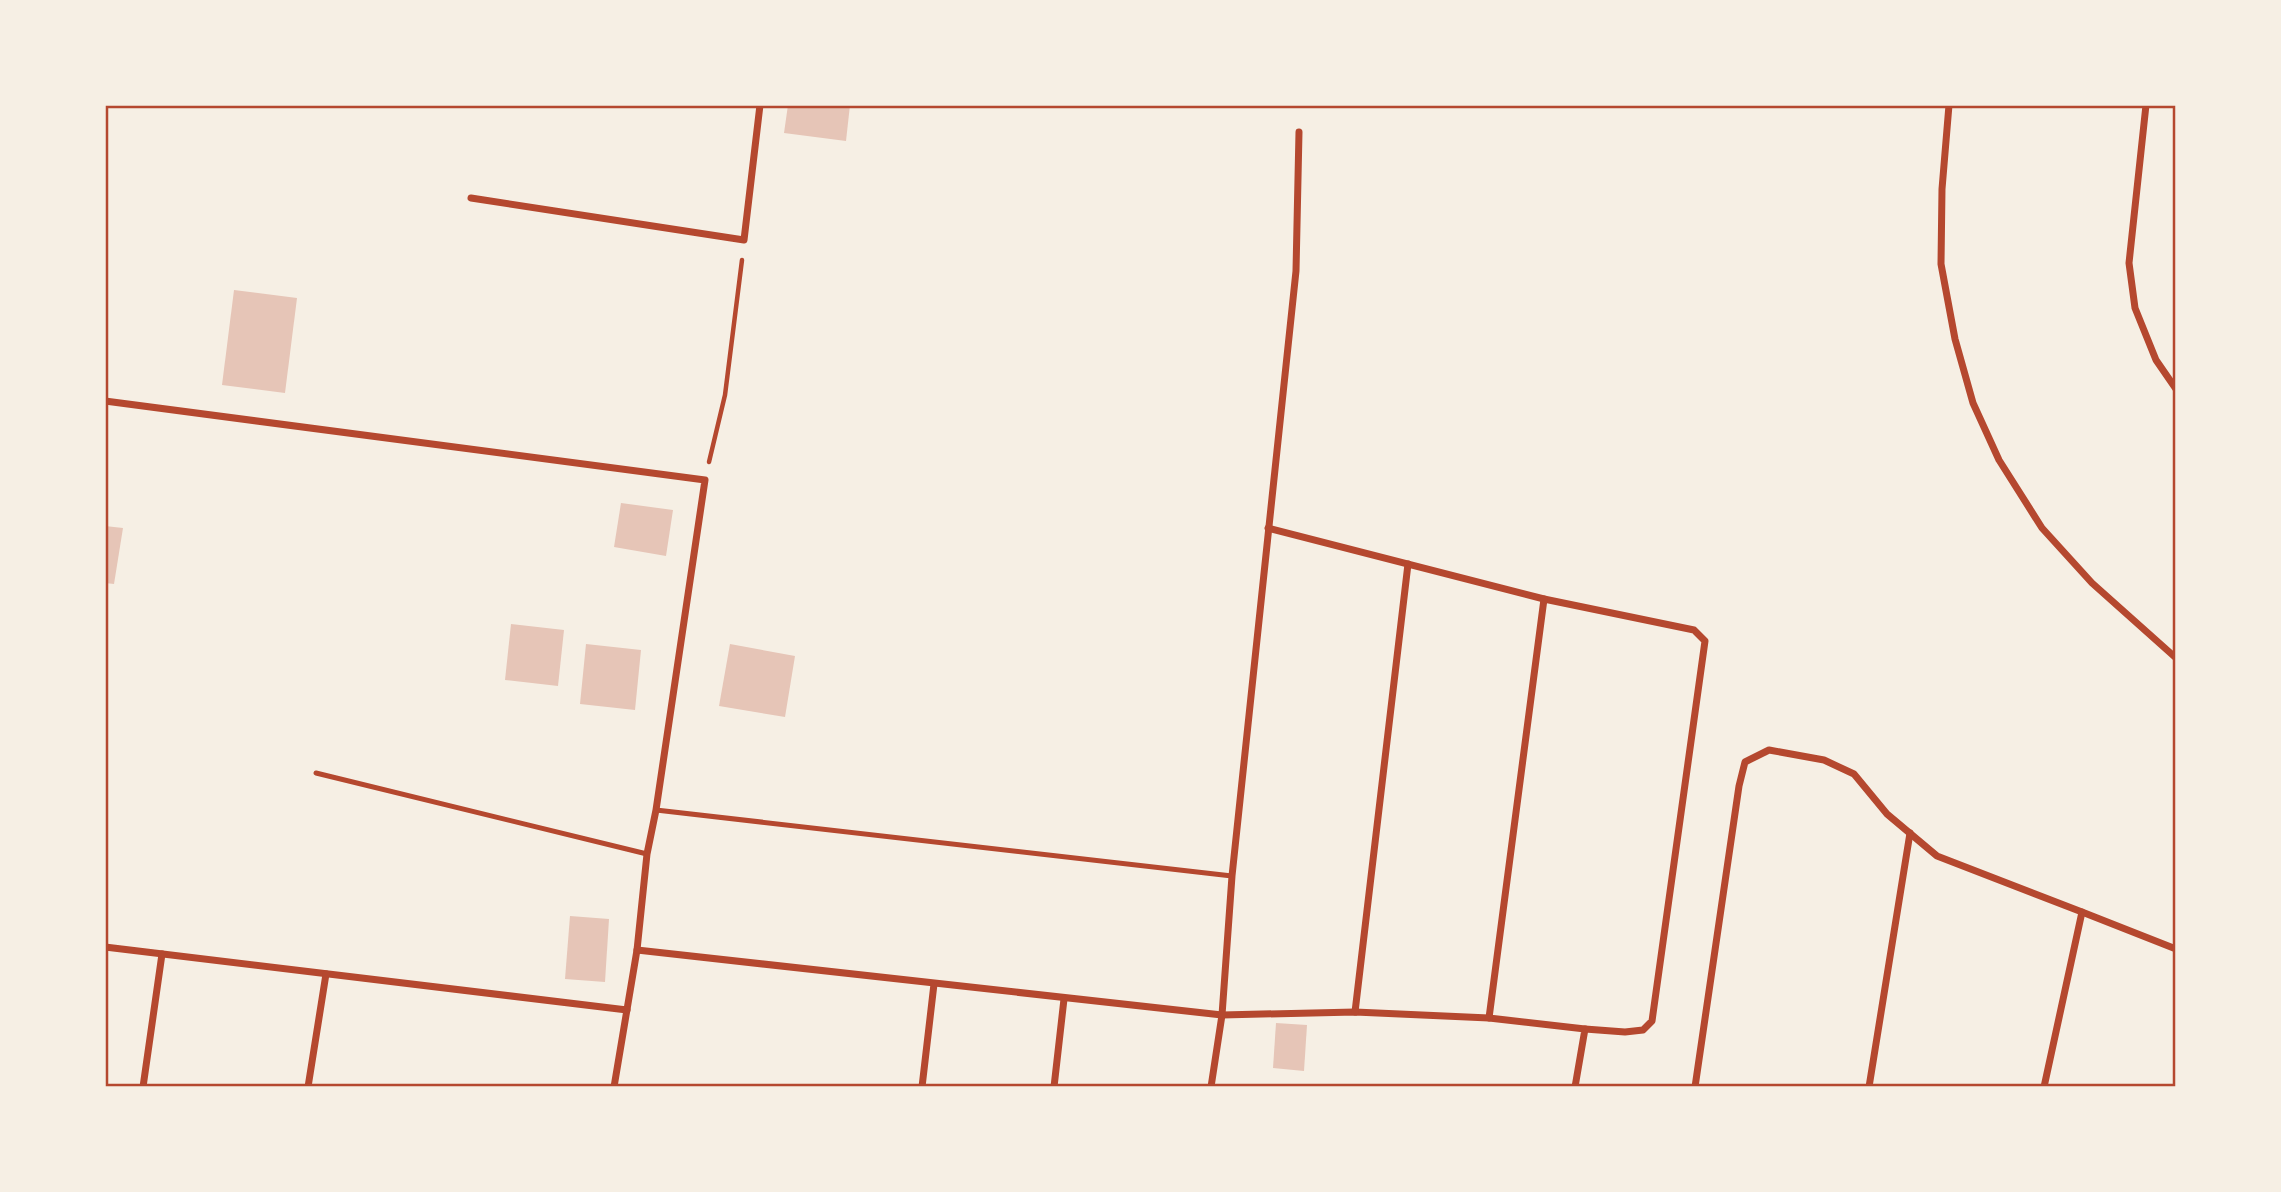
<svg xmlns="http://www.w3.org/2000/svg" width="2281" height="1192" font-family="Mulish,sans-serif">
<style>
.building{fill:#e6c5b7}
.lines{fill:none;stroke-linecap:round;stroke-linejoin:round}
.path{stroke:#b5482f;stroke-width:4.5}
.service{stroke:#b5482f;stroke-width:5}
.minor{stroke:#b5482f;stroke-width:7}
.neatline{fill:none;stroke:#b5482f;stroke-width:2.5}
</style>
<rect width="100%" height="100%" fill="#f6efe4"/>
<!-- building -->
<g class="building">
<path d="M788,105H850L846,141L784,133Z"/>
<path d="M234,290L297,298L285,393L222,385Z"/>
<path d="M621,503L673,510L666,556L614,547Z"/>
<path d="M105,526L123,528L114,584L105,583Z"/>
<path d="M511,624L564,630L558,686L505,680Z"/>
<path d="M586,644L641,650L635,710L580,704Z"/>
<path d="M730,644L795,656L785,717L719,706Z"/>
<path d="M570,916L609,919L605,982L565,979Z"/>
<path d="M1276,1023L1307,1025L1304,1071L1273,1068Z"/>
</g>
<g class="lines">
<!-- path -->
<path class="path" d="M709,462L725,395L742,260"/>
<!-- service -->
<g class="service">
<path d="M316,773L647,854"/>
<path d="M656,810L1232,876"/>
</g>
<!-- minor -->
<g class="minor">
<path d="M1949,105L1942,189L1941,264L1955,339L1973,403L1999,460L2042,528L2092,583L2176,658"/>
<path d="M2146,105L2129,263L2135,308L2156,360L2176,389"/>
<path d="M471,198L744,240L760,105"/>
<path d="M105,401L705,480L656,810L647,854L637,950L614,1087"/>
<path d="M1268,528L1544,599L1694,630L1705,641L1652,1021L1643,1030L1625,1032L1585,1029"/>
<path d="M2082,912L2176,949"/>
<path d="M105,947L627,1010"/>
<path d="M637,950L1222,1015L1355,1012L1489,1018L1585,1029L1575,1087"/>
<path d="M1355,1012L1408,564"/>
<path d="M1489,1018L1544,599"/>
<path d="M143,1087L162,954"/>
<path d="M308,1087L326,974"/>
<path d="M922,1087L934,984"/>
<path d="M1054,1087L1064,999"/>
<path d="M1211,1087L1222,1015L1232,876L1296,271L1299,132"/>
<path d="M1695,1087L1739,786L1745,762L1769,750L1824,760L1854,774L1887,814L1937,856L2082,912L2044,1087"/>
<path d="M1869,1087L1910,833"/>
</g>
</g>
<!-- border -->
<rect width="2281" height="1192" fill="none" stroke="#f6efe4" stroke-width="214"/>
<rect x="107" y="107" width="2067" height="978" class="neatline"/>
</svg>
